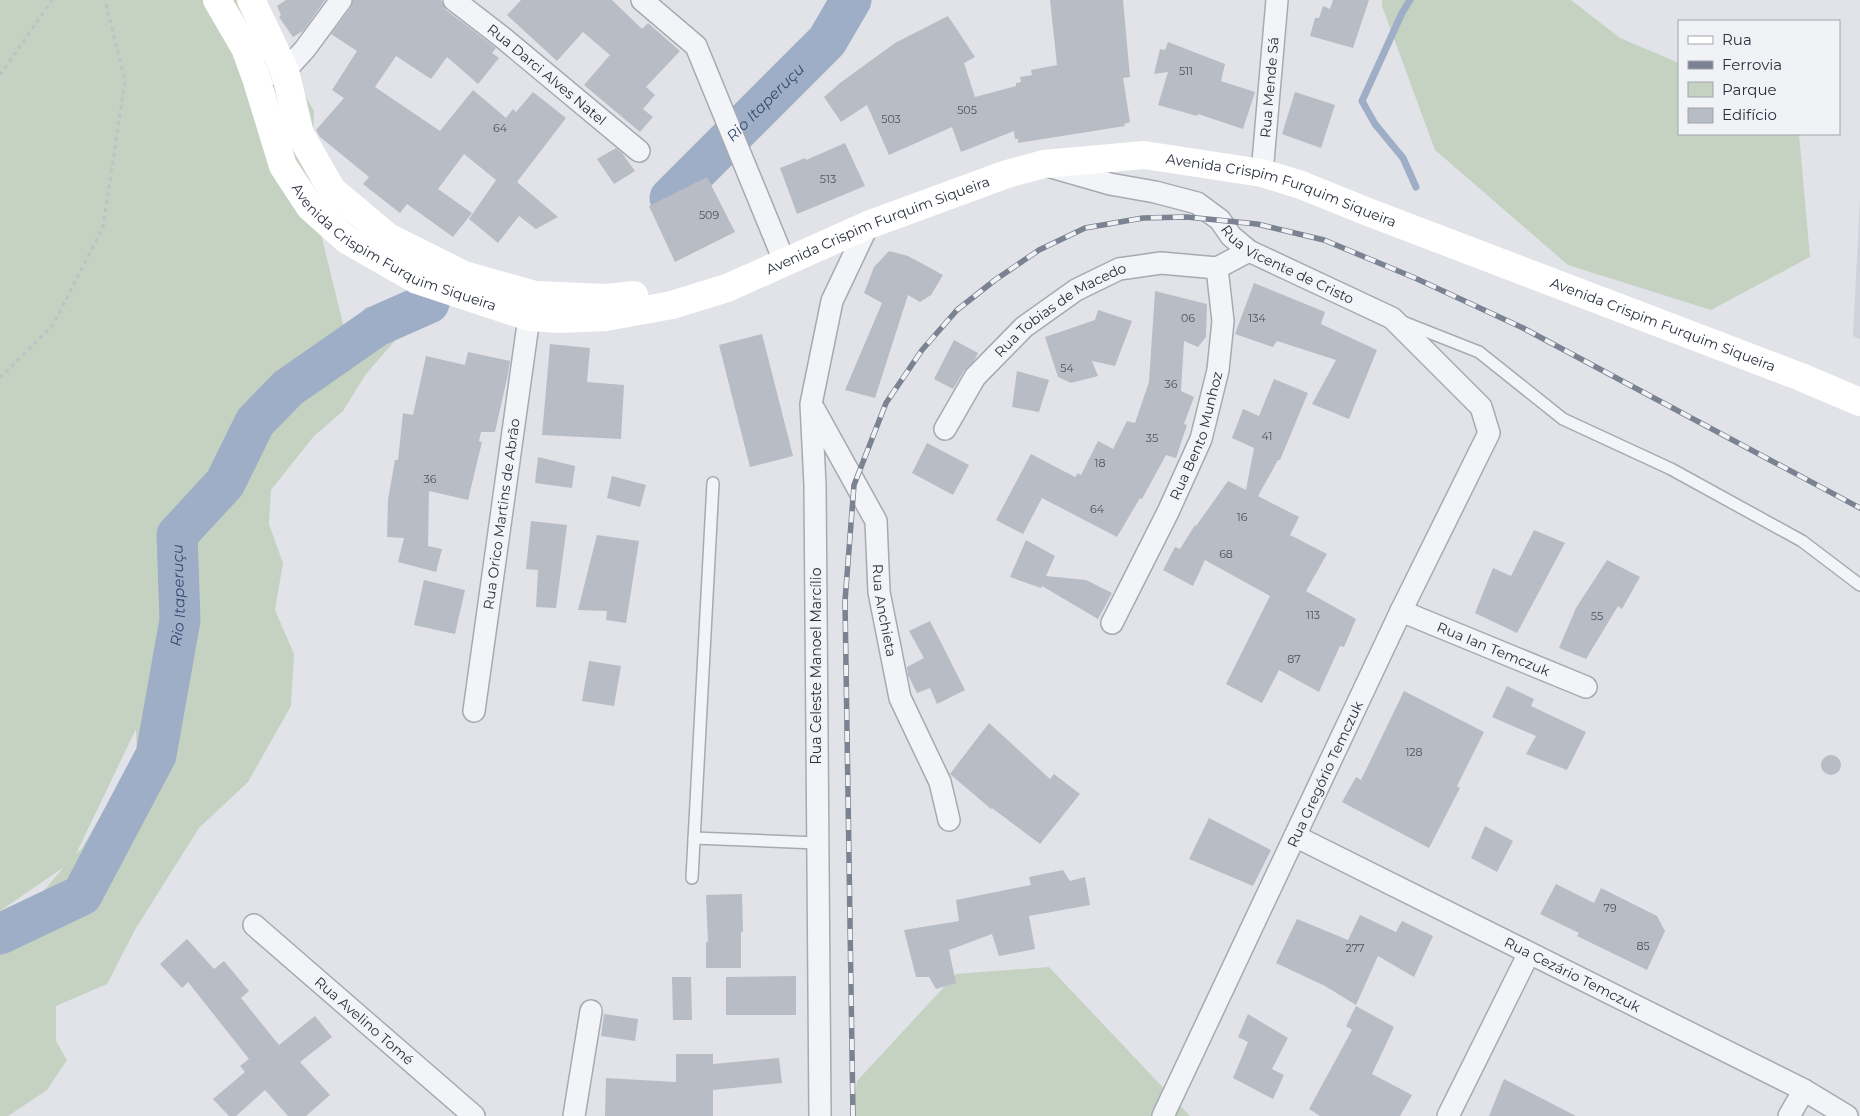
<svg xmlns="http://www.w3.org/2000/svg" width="1860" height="1116" font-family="Montserrat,sans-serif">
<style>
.built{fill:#cfd2da}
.green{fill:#c5d2c2;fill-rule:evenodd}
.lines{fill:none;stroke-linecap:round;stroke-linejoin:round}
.stream{stroke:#9eaec6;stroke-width:7}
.river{stroke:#9eaec6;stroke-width:41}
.building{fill:#b8bcc5}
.lane-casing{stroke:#a6aab2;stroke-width:14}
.street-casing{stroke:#a6aab2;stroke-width:24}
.path{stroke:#bfc1c7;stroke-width:3;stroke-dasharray:4 4;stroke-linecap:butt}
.lane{stroke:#f3f4f7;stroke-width:11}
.street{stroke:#f3f4f7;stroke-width:21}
.secondary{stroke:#fff;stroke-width:28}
.rail-casing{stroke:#7b8291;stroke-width:5.5}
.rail{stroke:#f0f2f6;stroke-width:4;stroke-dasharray:11;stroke-linecap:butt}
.labels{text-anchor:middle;stroke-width:4;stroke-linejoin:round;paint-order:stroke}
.number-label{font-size:11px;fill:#4e5360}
.street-label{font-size:14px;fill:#2a303f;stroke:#f0f2f6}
.water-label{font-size:15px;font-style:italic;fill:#374c70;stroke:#f0f2f6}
</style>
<rect width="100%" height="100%" fill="#e1e3e8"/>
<!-- built -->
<path class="built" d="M1860,199V339L1853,336Z"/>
<!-- green -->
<g class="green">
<path d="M0,0H249L314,111L310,189L346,336L366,307L427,304L366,374L343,411L314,436L271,490L269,524L283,563L275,610L294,654L291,706L248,782L199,828L136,928L107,984L56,1006V1041L67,1060L47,1090L8,1116H0V914L41,894L64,867L0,911ZM136,729L137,753L82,848L76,854Z"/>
<path d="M1382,0H1571L1620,38L1679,63V134H1799L1810,257L1711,310L1568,265L1435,150L1382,6Z"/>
<path d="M1049,967L1190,1116H852L857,1081L956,974Z"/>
</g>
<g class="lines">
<!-- stream -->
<path class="stream" d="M1410,0L1402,13L1362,101L1375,124L1403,158L1416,187"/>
<!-- river -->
<g class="river">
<path id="s1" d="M670,198L827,41L851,0"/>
<path id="s2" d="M0,934L82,895L156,755L180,620L177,535L225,483L255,422L288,388L377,326L429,303"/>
</g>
</g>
<!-- building -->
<g class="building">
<path d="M286,0H325L303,31L293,37L279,17L281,15L277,6Z"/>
<path d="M353,0H441L446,10L496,48L492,53L499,58L478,84L447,57L431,79L396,56L375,87L440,131L473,90L506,118L513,109L516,112L533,92L566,118L517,182L558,217L536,229L519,216L498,243L469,219L496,180L464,154L438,189L472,213L453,237L407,204L400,213L363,184L369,177L320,137L316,130L344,98L332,90L357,51L331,34L351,7Z"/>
<path d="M521,0H612L642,29L648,23L680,51L646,87L655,95L643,109L653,117L640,132L584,85L610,55L583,32L557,61L507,15Z"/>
<path d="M1050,0H1123L1130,77L1123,78L1130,122L1124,124L1125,126L1018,143V139H1015L1014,131L961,152L952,127L889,155L867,105L841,122L824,97L840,83L895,43L948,16L975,57L964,63L975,97L1016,86V83L1021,82L1020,77L1032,75L1031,70L1057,65Z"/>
<path d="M1333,0H1369L1353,48L1310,36L1315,18H1319L1323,6L1330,9Z"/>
<path d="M1168,42L1225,64L1221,81L1255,92L1243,129L1198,114L1197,116L1158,105L1168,72L1154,74L1160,49L1165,50Z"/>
<path d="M1295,92L1335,105L1321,148L1282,134Z"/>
<path d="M845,143L865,186L797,214L780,168L805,158L806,160Z"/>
<path d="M616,148L622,153L635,171L614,184L597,159Z"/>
<path d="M707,177L735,232L675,262L649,206Z"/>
<path d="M889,251L908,256L943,275L931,295L920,302L908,295L875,398L845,390L882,303L864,293L874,267Z"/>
<path d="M1254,283L1325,312L1321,324L1377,350L1349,419L1312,404L1336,360L1277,341L1273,347L1235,334Z"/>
<path d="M1155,291L1207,304L1206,337L1198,347L1184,341L1181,391L1194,397L1184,424L1187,425L1176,458L1166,455L1142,499L1140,498L1117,537L1042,498L1023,534L996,520L1031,454L1075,477L1078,473L1081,475L1098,441L1113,449L1127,421L1135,423L1149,382Z"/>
<path d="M1098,310L1132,321L1115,366L1092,361L1098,376L1071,383L1058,377L1045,337L1095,320Z"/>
<path d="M762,334L793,456L750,467L719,345Z"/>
<path d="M954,340L978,353L974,361L964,371L953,389L934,379Z"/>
<path d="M550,344L590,348L587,382L624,385L621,439L542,435Z"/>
<path d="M468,352L510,361L508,374L495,432H481L479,441L482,442L468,500L429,491L428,546L442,549L436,572L398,562L404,538L387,537L388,500L395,460H398L403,413L413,415L426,356L465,365Z"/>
<path d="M1017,371L1049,380L1039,412L1012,407Z"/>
<path d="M1274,379L1308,393L1280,460H1278L1258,496L1299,517L1290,535L1327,554L1306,591L1356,619L1344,647L1340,646L1319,692L1279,670L1262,703L1226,684L1270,596L1205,560L1193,586L1163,570L1175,547L1180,549L1195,525L1196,526L1228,481L1246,490L1254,448L1232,438L1243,409L1259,416Z"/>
<path d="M927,443L969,465L953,495L912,473Z"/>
<path d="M538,457L575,466L572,488L535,483Z"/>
<path d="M612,476L646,485L640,507L607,498Z"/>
<path d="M531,521L567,525L556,608L536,607L538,570L526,569Z"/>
<path d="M1534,530L1565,543L1517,633L1475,613L1493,568L1511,576Z"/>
<path d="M597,535L639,541L626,623L606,620L607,611L578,610Z"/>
<path d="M1026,540L1055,556L1046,576L1086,580L1112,593L1098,619L1042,586L1041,588L1010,577Z"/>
<path d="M1607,560L1640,577L1622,609L1618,606L1586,659L1559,648L1576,608Z"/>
<path d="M424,580L465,590L455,634L414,625Z"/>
<path d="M930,621L965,690L937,704L930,688L917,693L908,675L907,667L924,658L909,631Z"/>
<path d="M589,661L621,666L614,706L582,701Z"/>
<path d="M1507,686L1534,699L1531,706L1586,732L1567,770L1526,754L1536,736L1492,717Z"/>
<path d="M1404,691L1484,732L1457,786L1460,788L1429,848L1342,802L1356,777L1361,780Z"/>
<path d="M989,723L1050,779L1054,774L1080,794L1040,844L992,808L991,809L950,774Z"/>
<circle cx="1831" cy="765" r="10"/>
<path d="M1209,818L1271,850L1253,886L1189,859Z"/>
<path d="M1485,826L1513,841L1497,872L1471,858Z"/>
<path d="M1063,870L1070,881L1085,877L1090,905L1029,916L1035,949L999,956L992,934L949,950L956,983L936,989L929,977H916L904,930L959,921L956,900L1031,885L1029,877Z"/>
<path d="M1556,884L1594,903L1601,888L1657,916L1665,931L1647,970L1577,936L1579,933L1540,914Z"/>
<path d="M742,894L743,932H741V968H706V942H708L706,895Z"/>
<path d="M1360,915L1396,932L1402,921L1433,936L1414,977L1378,956L1356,1005L1325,986L1276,963L1297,919L1348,940Z"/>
<path d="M187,939L214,969L224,961L249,991L241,998L279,1045L315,1016L332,1037L300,1062L330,1095L306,1116H288L265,1090L236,1116H229L213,1099L245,1072L240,1066L249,1059L188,982L182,988L160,964Z"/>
<path d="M796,976V1015H726V977Z"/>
<path d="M672,977H691L692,1020H673Z"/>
<path d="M1356,1006L1394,1027L1372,1074L1412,1095L1400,1116H1320L1309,1109L1352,1030L1346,1026Z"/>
<path d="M604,1014L638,1019L635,1041L601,1036Z"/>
<path d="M1248,1014L1288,1038L1272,1069L1284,1075L1273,1099L1233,1078L1248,1042L1238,1037Z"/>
<path d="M676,1054H713V1064L779,1058L782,1083L713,1090V1116H605L606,1078L676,1082Z"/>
<path d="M1504,1079L1576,1116H1489Z"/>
</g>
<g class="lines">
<defs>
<g id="lane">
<path d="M1403,322L1479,352L1563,419L1671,469L1802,541L1860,585"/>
<path d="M694,838L817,843"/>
<path d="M692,878L713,483"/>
</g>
<g id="street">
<path id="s3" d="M454,0L502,37L639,151"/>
<path d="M642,0L696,46L785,263"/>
<path d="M256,78L285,71L305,49L341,0"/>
<path id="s4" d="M1051,167L1110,184L1155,192L1197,203L1220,220L1231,236L1249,251L1392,318L1481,407L1489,433L1401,611L1163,1116"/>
<path id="s5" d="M1262,173L1277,0"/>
<path id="s6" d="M814,409L876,521L879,592L900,698L940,782L949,820"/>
<path id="s7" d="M945,429L975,377L1024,327L1076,290L1119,269L1161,263L1217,268"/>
<path id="s8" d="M1401,611L1586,687"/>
<path id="s9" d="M1112,623L1168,512L1201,439L1218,370L1223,321L1217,268L1249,251"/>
<path id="s10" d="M474,711L529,317"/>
<path id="s11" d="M1295,836L1804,1090L1847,1116"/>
<path id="s12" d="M254,925L474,1116"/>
<path d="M574,1116L591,1011"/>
<path d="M820,1116L815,485L811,404L832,301L868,225"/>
<path d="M1448,1116L1529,953"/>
<path d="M1789,1116L1804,1090"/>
</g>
</defs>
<!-- lane casing -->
<use href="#lane" class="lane-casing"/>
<!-- street casing -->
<use href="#street" class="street-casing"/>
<!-- path -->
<g class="path">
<path d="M0,75L52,0"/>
<path d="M0,378L53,325L103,227L125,81L105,0"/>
</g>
<!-- lane -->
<use href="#lane" class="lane"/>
<!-- street -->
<use href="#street" class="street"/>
<!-- secondary -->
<g class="secondary">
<path id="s13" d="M217,0L245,48L256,78L283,166L310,207L347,240L417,280L529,317L559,319L606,317L672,305L727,288L868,225L1007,174L1044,164L1144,155L1262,173L1301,185L1368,212L1801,377L1860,402"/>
<path d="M251,0L285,71L300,134L332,190L388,237L464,275L535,295L607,298L634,295"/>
</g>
<defs>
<path id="rail" d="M853,1116L845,601L854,485L886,403L922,350L957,310L995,280L1039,250L1085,228L1143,218L1187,217L1257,224L1324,240L1415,278L1523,328L1860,508"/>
</defs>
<!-- rail casing -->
<use href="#rail" class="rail-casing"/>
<!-- rail -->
<use href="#rail" class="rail"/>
</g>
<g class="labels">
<!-- number labels -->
<g class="number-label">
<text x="1186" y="75">511</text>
<text x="967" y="114">505</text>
<text x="891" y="123">503</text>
<text x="500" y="132">64</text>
<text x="828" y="183">513</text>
<text x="709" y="219">509</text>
<text x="1188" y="322">06</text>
<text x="1257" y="322">134</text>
<text x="1067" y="372">54</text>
<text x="1171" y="388">36</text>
<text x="1267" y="440">41</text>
<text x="1152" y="442">35</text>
<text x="1100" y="467">18</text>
<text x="430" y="483">36</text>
<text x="1097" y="513">64</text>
<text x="1242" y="521">16</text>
<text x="1226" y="558">68</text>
<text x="1313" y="619">113</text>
<text x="1597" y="620">55</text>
<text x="1294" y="663">87</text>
<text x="1414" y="756">128</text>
<text x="1610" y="912">79</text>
<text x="1643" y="950">85</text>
<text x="1355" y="952">277</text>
</g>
<!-- street labels -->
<g class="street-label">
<text dy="5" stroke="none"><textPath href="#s3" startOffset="119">Rua Darci Alves Natel</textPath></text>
<text dy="5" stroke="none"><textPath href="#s5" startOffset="86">Rua Mende Sá</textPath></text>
<text dy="5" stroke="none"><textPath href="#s13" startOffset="1262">Avenida Crispim Furquim Siqueira</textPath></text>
<text dy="5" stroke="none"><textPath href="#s13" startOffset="842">Avenida Crispim Furquim Siqueira</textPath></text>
<text dy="5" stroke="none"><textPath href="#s13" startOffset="322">Avenida Crispim Furquim Siqueira</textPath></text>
<text dy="5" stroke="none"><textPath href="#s4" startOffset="262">Rua Vicente de Cristo</textPath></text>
<text dy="5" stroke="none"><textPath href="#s7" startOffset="170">Rua Tobias de Macedo</textPath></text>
<text dy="5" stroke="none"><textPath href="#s13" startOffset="1668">Avenida Crispim Furquim Siqueira</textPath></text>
<text dy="5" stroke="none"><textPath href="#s9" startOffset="206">Rua Bento Munhoz</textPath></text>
<text dy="5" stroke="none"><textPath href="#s10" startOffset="199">Rua Orico Martins de Abrão</textPath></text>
<text dy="5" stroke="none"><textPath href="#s6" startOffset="218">Rua Anchieta</textPath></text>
<text dy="5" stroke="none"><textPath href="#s8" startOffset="100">Rua Ian Temczuk</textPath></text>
<text transform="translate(816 666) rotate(-90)" y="5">Rua Celeste Manoel Marcílio</text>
<text transform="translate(1325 774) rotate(-65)" y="5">Rua Gregório Temczuk</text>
<text dy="5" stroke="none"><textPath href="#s11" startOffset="310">Rua Cezário Temczuk</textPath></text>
<text dy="5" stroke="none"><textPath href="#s12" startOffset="146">Rua Avelino Tomé</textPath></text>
</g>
<!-- water labels -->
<g class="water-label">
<text dy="5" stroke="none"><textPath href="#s1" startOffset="135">Rio Itaperuçu</textPath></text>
<text dy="5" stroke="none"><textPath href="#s2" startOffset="411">Rio Itaperuçu</textPath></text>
</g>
</g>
<!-- legend -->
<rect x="1678" y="20" width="162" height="115" fill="#f0f2f6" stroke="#a1a4ad"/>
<rect x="1688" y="36" width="25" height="8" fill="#ffffff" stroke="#a1a4ad"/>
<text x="1722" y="45" font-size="15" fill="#2a303f">Rua</text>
<rect x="1688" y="61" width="25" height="8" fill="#7b8291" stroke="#a1a4ad"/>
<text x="1722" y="70" font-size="15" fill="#2a303f">Ferrovia</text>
<rect x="1688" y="82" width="25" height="15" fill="#c5d2c2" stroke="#a1a4ad"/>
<text x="1722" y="95" font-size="15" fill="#2a303f">Parque</text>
<rect x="1688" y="108" width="25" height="15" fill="#b8bcc5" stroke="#a1a4ad"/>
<text x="1722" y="120" font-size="15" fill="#2a303f">Edifício</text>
</svg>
